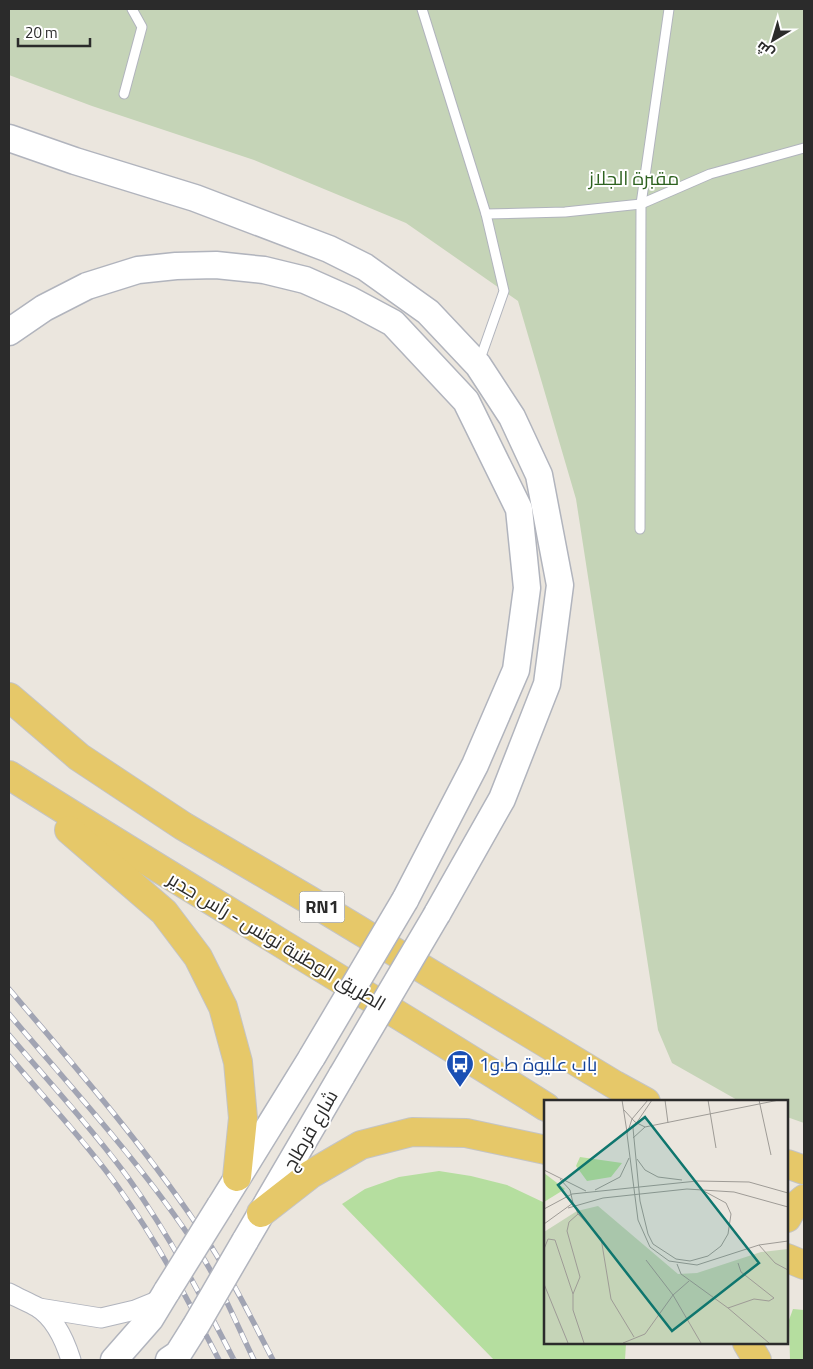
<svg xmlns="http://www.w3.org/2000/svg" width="813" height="1369" font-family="'Titillium Web',Cairo,sans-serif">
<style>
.green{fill:#b5de9f}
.cemetery{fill:#c5d4b7}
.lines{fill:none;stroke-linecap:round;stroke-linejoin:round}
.service-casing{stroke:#b1b4bd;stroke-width:11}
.minor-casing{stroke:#b1b4bd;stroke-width:21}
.secondary-casing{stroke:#b1b4bd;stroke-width:29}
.primary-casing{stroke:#c4c4c4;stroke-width:30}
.service{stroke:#fff;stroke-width:9}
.minor{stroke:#fff;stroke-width:19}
.secondary{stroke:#fff;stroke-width:26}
.primary{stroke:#e6c869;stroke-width:28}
.rail-casing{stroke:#a1a4b3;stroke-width:5.5}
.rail{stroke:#fff;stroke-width:4;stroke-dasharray:11;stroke-linecap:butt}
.secondary-bridge-casing{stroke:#b1b4bd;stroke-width:29;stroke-linecap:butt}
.secondary-bridge{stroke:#fff;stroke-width:26}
.labels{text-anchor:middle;stroke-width:4;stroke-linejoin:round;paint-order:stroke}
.shield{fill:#fff;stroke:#6b6b6b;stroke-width:1}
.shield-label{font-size:18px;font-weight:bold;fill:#2b2b2b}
.park-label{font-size:19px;fill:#2e6220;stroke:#fff}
.street-label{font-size:19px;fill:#2b2b2b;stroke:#fff}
.transit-label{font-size:19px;fill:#164399;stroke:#fff;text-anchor:start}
.inset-road{fill:none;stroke:#9e9b96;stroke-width:1}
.view{fill:#0f766e;fill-opacity:0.15;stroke:#0f766e;stroke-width:2.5}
.inset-edge{fill:none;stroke:#2b2b2b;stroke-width:2.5}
</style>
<rect width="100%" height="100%" fill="#ebe6de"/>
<!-- green -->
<g class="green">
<path d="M439,1171L471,1176L507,1185L545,1203L546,1343H626L625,1360H494L342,1204L365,1189L399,1177Z"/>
<path d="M793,1309L804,1310V1360H790L789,1320Z"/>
</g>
<!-- cemetery -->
<path class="cemetery" d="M9,9H804V1123L787,1117V1102L739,1101L672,1063L658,1030L576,499L518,301L406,223L254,160L92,106L9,75Z"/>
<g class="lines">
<defs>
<g id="service">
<path d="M422,9L486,214L504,291L479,362"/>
<path d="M124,94L142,27L132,9"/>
<path d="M486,214L565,212L641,204L710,174L804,148"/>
<path d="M640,529L641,204L669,9"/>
</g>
<g id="minor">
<path d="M9,1293C18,1298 28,1302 37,1307C55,1318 65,1341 71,1360"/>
<path d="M39,1308L101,1318L135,1310L162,1299"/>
</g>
<g id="secondary">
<path d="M9,138L75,161L195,198L329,249L365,267L428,312L478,365L512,417L539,475L560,585L547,684L502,799L437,914"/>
<path d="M9,332L44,308L87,286L138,270L176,266L216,265L264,270L305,280L350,300L393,323L466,401L519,509L527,588L516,670L475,765L405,900"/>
<path d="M220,1206L312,1057"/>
<path d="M245,1241L342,1075"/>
<path d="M114,1360L150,1319L167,1291"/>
<path d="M169,1360L178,1354L195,1327"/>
</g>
<g id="primary">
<path d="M9,697L79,757L183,826L309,900L615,1085L646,1102"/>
<path d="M9,775C187,888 368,994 546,1107"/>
<path d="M69,830L164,912L198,957L223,1007L238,1062L243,1118L237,1177"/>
<path d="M787,1164L804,1170"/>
<path d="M261,1213L311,1174L361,1145L412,1132L466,1133L546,1150"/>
<path d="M787,1218L792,1209L804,1199"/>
<path d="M787,1258L804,1265"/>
<path d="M747,1343L757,1360"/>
</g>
</defs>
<!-- service casing -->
<use href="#service" class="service-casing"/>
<!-- minor casing -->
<use href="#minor" class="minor-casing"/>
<!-- secondary casing -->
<use href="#secondary" class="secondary-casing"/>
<!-- primary casing -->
<use href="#primary" class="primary-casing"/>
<!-- service -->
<use href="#service" class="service"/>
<!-- minor -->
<use href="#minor" class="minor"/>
<!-- secondary -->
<use href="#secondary" class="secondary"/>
<!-- primary -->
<use href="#primary" class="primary"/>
<defs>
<g id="rail">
<path d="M9,989C78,1070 149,1151 207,1240C232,1278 252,1320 273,1360"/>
<path d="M9,1014C73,1090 142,1164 197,1248C220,1283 236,1323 254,1360"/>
<path d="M9,1035C49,1082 92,1128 129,1179C170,1236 202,1298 234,1360"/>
<path d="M9,1056C45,1099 85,1141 118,1187C157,1241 188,1300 219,1360"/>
</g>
</defs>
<!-- rail casing -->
<use href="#rail" class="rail-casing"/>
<!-- rail -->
<use href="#rail" class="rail"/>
<defs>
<g id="secondary-bridge">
<path d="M312,1057L405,900"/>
<path d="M342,1075L437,914"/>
<path d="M167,1291L220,1206"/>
<path d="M195,1327L245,1241"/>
</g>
</defs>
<!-- secondary-bridge casing -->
<use href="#secondary-bridge" class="secondary-bridge-casing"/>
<!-- secondary-bridge -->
<use href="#secondary-bridge" class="secondary-bridge"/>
</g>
<!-- icons -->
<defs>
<symbol id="bus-pin" viewBox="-11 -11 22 30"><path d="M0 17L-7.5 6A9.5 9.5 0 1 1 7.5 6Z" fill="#1a4fb4" stroke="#fff"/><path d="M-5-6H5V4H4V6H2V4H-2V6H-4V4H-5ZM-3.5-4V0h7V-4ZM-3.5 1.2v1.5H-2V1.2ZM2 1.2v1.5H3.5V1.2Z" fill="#fff"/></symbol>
</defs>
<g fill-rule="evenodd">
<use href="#bus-pin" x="444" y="1048" width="32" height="43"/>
</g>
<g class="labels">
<!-- shield labels -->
<rect class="shield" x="299.5" y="891.5" width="45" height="31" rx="4"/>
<g class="shield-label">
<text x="322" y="913">RN1</text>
</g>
<!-- park labels -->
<g class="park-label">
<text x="634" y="185">مقبرة الجلاز</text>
</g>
<!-- street labels -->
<g class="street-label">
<text transform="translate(277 941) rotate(31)" y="7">الطريق الوطنية تونس - رأس جدير</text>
<text transform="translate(310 1130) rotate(-60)" y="7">شارع قرطاج</text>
</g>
<!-- transit labels -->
<g class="transit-label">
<text x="479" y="1071">باب عليوة ط.و1</text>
</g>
</g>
<!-- overview -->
<g transform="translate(544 1100)">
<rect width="244" height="244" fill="#ebe6de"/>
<path d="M36,57L78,63L67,77L43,81L32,66ZM0,73L21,89L0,102Z" fill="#b5de9f"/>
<path d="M54,106L134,174L153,173L217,152L244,149V243H0V132L33,111Z" fill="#c5d4b7"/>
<path class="inset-road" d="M78,0L83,32M104,0L88,19L83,34L94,120L106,147L125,161L153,165L215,145L244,141M108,0L89,28L96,101L104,134L109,144L132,159L146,161L164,156L177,146L184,134L187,114L182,103L156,89M121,0L124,23M164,0L172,48M215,0L227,55M80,10L91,22L101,27L235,0M89,38L101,27M93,59L101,70L114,77L138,80M0,70L42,91M51,90L76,77L85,58M31,105L34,114L57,138L67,199L90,237M24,108L59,98L143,89L190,92L244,107M0,109L28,94L153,81L205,82L244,93M34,114L25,122L23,131L36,177L29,194V210L40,243M0,124L29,103L26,90L16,79M215,145L231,163L244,170M0,149L4,139L11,140L29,194M102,160L129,195L157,243M133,164L137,174L184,208L225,243M0,184L24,243M184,208L210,199L225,201L230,198L197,172L194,163M79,243L101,234L129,195L145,181"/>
<path class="view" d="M101,17L215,163L128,231L14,85Z"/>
<rect width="244" height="244" class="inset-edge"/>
</g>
<!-- border -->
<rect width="813" height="1369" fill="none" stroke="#2b2b2b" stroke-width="20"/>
<!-- north arrow -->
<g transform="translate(773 40) rotate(218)" stroke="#ffffff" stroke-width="4" paint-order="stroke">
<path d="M0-4L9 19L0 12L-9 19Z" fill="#2b2b2b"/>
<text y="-8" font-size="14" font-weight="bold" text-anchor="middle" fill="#2b2b2b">ش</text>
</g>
<!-- scale -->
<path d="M18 38v8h72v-8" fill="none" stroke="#2b2b2b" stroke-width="2.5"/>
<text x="25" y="38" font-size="15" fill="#2b2b2b" stroke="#ffffff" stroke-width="4" paint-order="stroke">20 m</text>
</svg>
